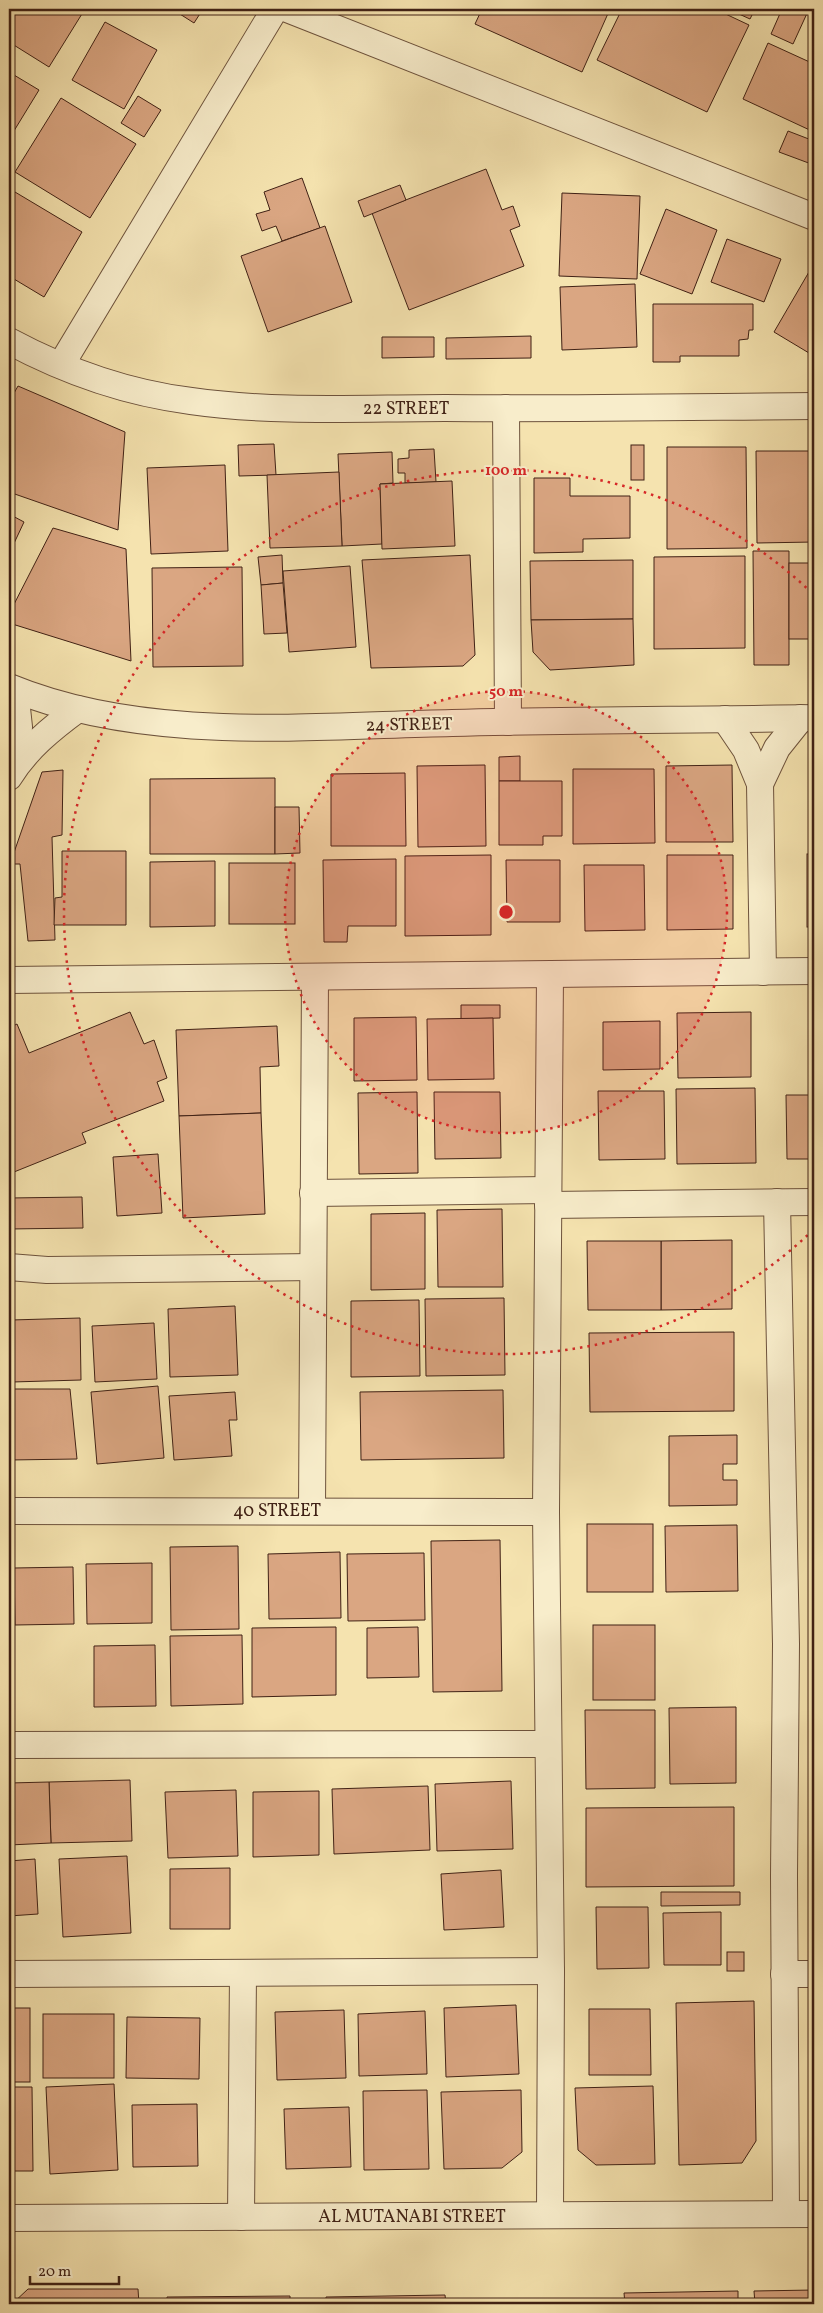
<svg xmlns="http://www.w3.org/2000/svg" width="823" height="2313" font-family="Vollkorn,serif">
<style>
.building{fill:#daa682;stroke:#402115}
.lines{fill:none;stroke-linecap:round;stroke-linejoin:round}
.minor-casing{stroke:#6d523c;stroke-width:28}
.minor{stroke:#f8edcb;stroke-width:26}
.ring{fill:none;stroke:#d62828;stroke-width:2.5;stroke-dasharray:2.5 5}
.labels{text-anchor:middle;stroke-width:4;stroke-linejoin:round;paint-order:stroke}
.street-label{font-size:18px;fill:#402115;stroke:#f8edcb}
.centre{fill:#d62828;stroke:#f8edcb;stroke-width:2.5}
.ring-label{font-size:15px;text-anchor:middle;font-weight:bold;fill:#d62828;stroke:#f8edcb;stroke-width:4;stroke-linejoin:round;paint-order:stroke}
</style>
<rect width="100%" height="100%" fill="#f5e3af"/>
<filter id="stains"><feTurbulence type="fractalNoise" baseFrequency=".004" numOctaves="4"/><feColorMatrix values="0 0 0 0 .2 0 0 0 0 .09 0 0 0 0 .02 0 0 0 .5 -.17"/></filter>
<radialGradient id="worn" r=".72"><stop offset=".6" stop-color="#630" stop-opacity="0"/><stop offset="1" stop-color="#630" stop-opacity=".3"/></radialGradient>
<!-- building -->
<g class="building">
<path d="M9,9H85L49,67L9,42Z"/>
<path d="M172,9H203L194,23Z"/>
<path d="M482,9H610L582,72L475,24Z"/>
<path d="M622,9H715L749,25L707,112L597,60Z"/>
<path d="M728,9H755L750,19Z"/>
<path d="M782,9H809L793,44L771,34Z"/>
<path d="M105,22L157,50L124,109L72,80Z"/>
<path d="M768,43L814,64V132L743,99Z"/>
<path d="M9,72L39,90L9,139Z"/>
<path d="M138,96L161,110L144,137L121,123Z"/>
<path d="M61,98L136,144L90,218L15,172Z"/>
<path d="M788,131L814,141V165L779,152Z"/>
<path d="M486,169L502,210L513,206L520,226L510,230L524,266L409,310L372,213Z"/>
<path d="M302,178L320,228L282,241L276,226L262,231L256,214L270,210L264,192Z"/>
<path d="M400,185L406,200L364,217L358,201Z"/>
<path d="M15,192L82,232L44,297L9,276V203Z"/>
<path d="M562,193L640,196L637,279L559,276Z"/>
<path d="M666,209L717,230L692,294L640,274Z"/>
<path d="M325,226L352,302L268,332L241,256Z"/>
<path d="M727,239L781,259L764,302L711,282Z"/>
<path d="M813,265L814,266V356L774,332Z"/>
<path d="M635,284L637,347L562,350L560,287Z"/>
<path d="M653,304H753V330H749L748,339L739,340V356H680V362H653Z"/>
<path d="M531,336V358L446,359V338Z"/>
<path d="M382,337H434V357L382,358Z"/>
<path d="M18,386L125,432L118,530L9,492V402Z"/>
<path d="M274,444L276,475L239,476L238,445Z"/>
<rect x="631" y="445" width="13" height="35"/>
<path d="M667,447H746L747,548L667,549Z"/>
<path d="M434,449L436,482L405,483V473H398V459L409,458V450Z"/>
<path d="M756,451H814V542L757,543Z"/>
<path d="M392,452L393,483L380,484L382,544L342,546L338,454Z"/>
<path d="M225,465L228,551L151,554L147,468Z"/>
<path d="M339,472L342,546L270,548L267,475Z"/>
<path d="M534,478H570V496H630V538L583,539V552L534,553Z"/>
<path d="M452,481L455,546L382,549L380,484Z"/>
<path d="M9,514L24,522L9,554Z"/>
<path d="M53,528L126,549L131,661L9,623V614Z"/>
<path d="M753,551H789V665H754Z"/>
<path d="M282,555L283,583L261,585L258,557Z"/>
<path d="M470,555L475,655L463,666L371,668L362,560Z"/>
<path d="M745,556V648L654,649V557Z"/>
<path d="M633,560V619L531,620L530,561Z"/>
<rect x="789" y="563" width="25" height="76"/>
<path d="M350,566L356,647L289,652L283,571Z"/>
<path d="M242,567L243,666L153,667L152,568Z"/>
<path d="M283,583L287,633L264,634L261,585Z"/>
<path d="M633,619L634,665L550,670L533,652L531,620Z"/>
<path d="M520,756V781H499V757Z"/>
<path d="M485,765L486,846L418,847L417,766Z"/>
<path d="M732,765L733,842H666V766Z"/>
<path d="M573,769H654L655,843L573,844Z"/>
<path d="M63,770L62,835L52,837L55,940L28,941L20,864H10L42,772Z"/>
<path d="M405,773L406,846H331V774Z"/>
<path d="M275,778V854H150V779Z"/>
<path d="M499,781H562V836H543V845H499Z"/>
<path d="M275,807H299L300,853L275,854Z"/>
<path d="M62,851H126V925H54L55,898L62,897Z"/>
<rect x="807" y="854" width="7" height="73"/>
<path d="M491,855V935L405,936V856Z"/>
<path d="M667,855H733V929L667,930Z"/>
<path d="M396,859V926H348L347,942H324L323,860Z"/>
<path d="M506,860H560V922H507Z"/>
<path d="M215,861V926L150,927V862Z"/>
<rect x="229" y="863" width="66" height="61"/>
<path d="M584,865H644L645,930L585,931Z"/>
<path d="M461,1005H500V1018L461,1019Z"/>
<path d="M130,1012L144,1044L154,1040L167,1078L157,1082L164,1101L82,1133L86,1143L9,1174V1028L17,1024L29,1053Z"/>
<path d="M751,1012V1077L678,1078L677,1013Z"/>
<path d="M416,1017L417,1080L354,1081V1018Z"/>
<path d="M493,1018L494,1079L428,1080L427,1019Z"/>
<path d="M660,1021V1069L603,1070V1022Z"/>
<path d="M277,1026L279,1066L260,1067L261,1113L179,1116L176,1030Z"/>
<path d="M755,1088L756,1163L677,1164L676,1089Z"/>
<path d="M598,1091H664L665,1159L599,1160Z"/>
<path d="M417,1092L418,1173L359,1174L358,1093Z"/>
<path d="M434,1092H500L501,1158L435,1159Z"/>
<path d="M786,1095H814V1159H787Z"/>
<path d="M261,1113L265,1214L183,1218L179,1116Z"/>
<path d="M158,1154L162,1213L117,1216L113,1157Z"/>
<path d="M82,1197L83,1228L9,1229V1198Z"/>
<path d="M502,1209L503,1287H438L437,1210Z"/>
<path d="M425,1213V1289L371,1290V1214Z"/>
<path d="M732,1240V1309L661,1310V1241Z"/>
<path d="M587,1241H661V1310H588Z"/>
<path d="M504,1298L505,1375L426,1376L425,1299Z"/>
<path d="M419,1300L420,1376L351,1377V1301Z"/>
<path d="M235,1306L238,1375L170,1377L168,1309Z"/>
<path d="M80,1318L81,1380L12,1382L11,1320Z"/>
<path d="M154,1323L157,1379L95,1382L92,1326Z"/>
<path d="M734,1332V1411L590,1412L589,1333Z"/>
<path d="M158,1386L164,1458L97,1464L91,1392Z"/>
<path d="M9,1389H70L77,1459L9,1460Z"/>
<path d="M503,1390L504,1458L361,1460L360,1392Z"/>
<path d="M235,1392L237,1420H229L232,1456L174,1460L169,1396Z"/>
<path d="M737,1435V1464H723V1480H737V1505L669,1506V1436Z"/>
<rect x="587" y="1524" width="66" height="68"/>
<path d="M737,1525L738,1591L666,1592L665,1526Z"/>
<path d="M500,1540L502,1691L433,1692L431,1541Z"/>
<path d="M238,1546L239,1629L171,1630L170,1547Z"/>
<path d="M340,1552L341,1618L269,1619L268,1554Z"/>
<path d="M424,1553L425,1620L348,1621L347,1554Z"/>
<path d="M152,1563V1623L87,1624L86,1564Z"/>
<path d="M73,1567L74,1624L15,1625L14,1568Z"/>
<rect x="593" y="1625" width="62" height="75"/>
<path d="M336,1627V1695L252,1697V1628Z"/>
<path d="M418,1627L419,1677L367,1678V1628Z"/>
<path d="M242,1635L243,1704L171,1706L170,1636Z"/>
<path d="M155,1645L156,1706L94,1707V1646Z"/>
<path d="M736,1707V1783L670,1784L669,1708Z"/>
<path d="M585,1710H655V1788L586,1789Z"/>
<path d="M130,1780L132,1841L51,1843L49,1782Z"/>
<path d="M511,1781L513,1849L437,1851L435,1784Z"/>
<path d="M49,1782L51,1843L9,1845V1783Z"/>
<path d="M428,1786L430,1850L334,1854L332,1789Z"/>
<path d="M236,1790L238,1856L168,1858L165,1792Z"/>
<path d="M319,1791V1855L253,1857V1792Z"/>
<path d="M734,1807V1886L586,1887V1808Z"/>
<path d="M127,1856L131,1933L63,1937L59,1859Z"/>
<path d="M35,1859L38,1914L9,1916V1861Z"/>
<path d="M230,1868V1929H170V1869Z"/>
<path d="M501,1870L504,1927L444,1930L441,1874Z"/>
<path d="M661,1892H740V1905L661,1906Z"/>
<path d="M596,1907H648L649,1968L597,1969Z"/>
<path d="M721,1912V1965H664L663,1913Z"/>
<rect x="727" y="1952" width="17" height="19"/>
<path d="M754,2001L756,2141L742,2163L679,2165L676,2003Z"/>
<path d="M516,2005L519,2074L446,2077L444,2008Z"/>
<rect x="9" y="2008" width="21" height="74"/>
<path d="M589,2009H650L651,2075H589Z"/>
<path d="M344,2010L346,2078L277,2080L275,2012Z"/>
<path d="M425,2011L427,2074L359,2076L358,2014Z"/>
<rect x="43" y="2014" width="71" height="64"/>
<path d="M127,2017L200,2018L199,2079L126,2078Z"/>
<path d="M114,2084L118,2170L50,2174L46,2087Z"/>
<path d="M653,2086L655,2164L596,2165L578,2150L575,2088Z"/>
<path d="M9,2087H32L33,2171H9Z"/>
<path d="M427,2090L429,2169L364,2170L363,2091Z"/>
<path d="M521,2090L522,2152L502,2168L444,2169L441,2092Z"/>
<path d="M197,2104L198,2166L133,2167L132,2105Z"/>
<path d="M349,2107L351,2167L286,2169L284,2109Z"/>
<path d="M814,2119V2157L810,2154L809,2120Z"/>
<path d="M28,2289H138L139,2304H12Z"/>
<path d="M814,2290V2304H755L754,2291Z"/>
<path d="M738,2291V2304H625L624,2293Z"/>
<path d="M445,2295L446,2304H326V2297Z"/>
<path d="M290,2296V2304H167V2297Z"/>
</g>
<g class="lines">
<defs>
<g id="minor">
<path d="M287,9L814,217"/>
<path d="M9,341C65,371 128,393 191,401C275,413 361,408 445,408C568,409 691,407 814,406"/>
<path d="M61,365L275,9"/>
<path d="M506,408L508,722"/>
<path d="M9,687C145,743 308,726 452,723C573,720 693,720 814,718"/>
<path d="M15,690L19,727L17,764"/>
<path d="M725,719L746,750L760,784L763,972"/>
<path d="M9,777C26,749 52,728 78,709"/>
<path d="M760,784L777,748L801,718"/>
<path d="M9,980L814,971"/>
<path d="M313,1193L548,1190"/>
<path d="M777,1202L786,1644L784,1876L786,2214"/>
<path d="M548,1205L814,1202"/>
<path d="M9,1267L47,1270L313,1267"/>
<path d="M312,1510L315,978"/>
<path d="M9,1511L546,1512"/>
<path d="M9,1745L547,1744"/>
<path d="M9,1974L551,1971"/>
<path d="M784,1974H814"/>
<path d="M550,2215L551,1971L546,1512L550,975"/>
<path d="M241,2217L243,1973"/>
<path d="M9,2218L814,2214"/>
</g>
</defs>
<!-- minor casing -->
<use href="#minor" class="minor-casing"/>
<!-- minor -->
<use href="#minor" class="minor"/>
</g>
<!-- distance rings -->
<circle cx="506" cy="912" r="221" fill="#d62828" fill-opacity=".12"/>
<g class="ring">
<circle cx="506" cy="912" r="221"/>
<path d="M813 1230A442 442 0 1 1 813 594"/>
</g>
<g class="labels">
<!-- street labels -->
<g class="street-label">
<text x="406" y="414">22 STREET</text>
<text transform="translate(409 724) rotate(-1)" y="6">24 STREET</text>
<text x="277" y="1516">40 STREET</text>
<text x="412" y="2222">AL MUTANABI STREET</text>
</g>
</g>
<circle cx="506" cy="912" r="8" class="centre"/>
<g class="ring-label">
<text x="506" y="475">100 m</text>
<text x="506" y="696">50 m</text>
</g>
<!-- margin -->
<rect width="823" height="2313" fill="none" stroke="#f5e3af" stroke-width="30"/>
<rect x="10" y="10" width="803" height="2293" fill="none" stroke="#402115" stroke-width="2.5"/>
<rect x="15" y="15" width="793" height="2283" fill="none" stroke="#402115"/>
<!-- scale -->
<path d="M30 2276v8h89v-8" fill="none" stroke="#402115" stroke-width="2.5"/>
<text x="38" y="2276" font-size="15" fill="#402115" stroke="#f8edcb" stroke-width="4" paint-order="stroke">20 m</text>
<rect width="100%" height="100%" filter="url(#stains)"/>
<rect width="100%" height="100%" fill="url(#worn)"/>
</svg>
